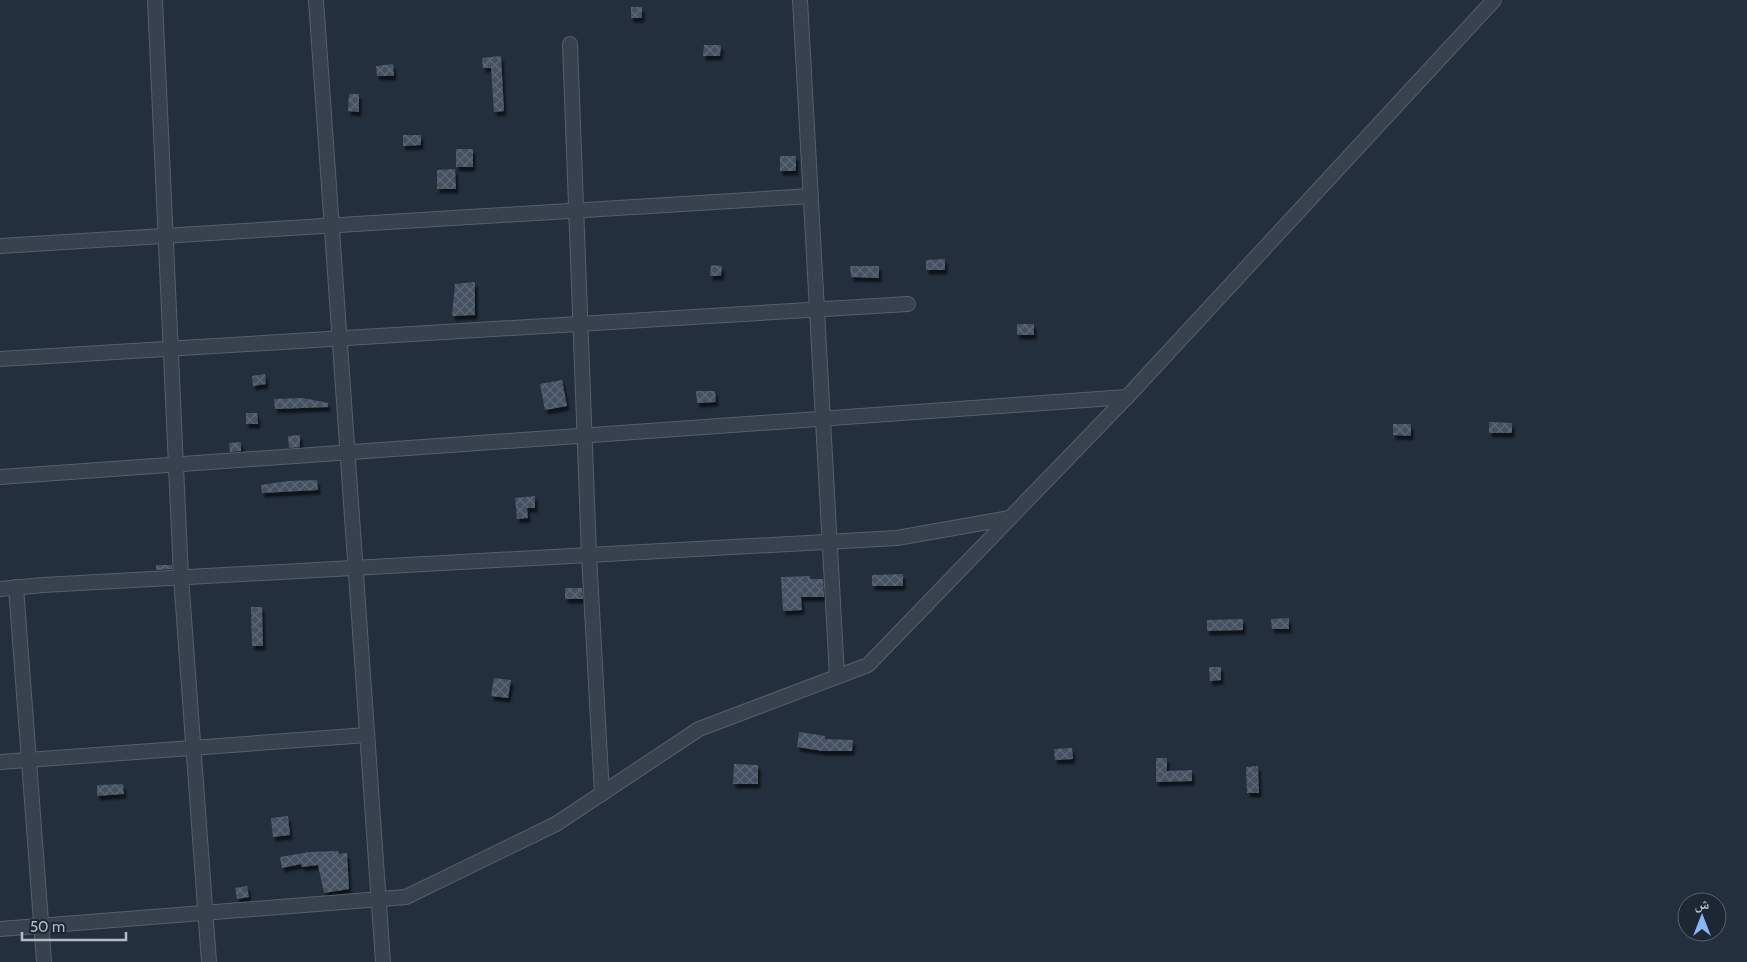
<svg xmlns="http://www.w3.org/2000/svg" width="1747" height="962" font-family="Cabin,'Noto Naskh Arabic',sans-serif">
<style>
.building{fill:url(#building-cross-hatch);filter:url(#shadow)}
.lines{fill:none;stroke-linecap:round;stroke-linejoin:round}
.minor-casing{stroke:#565f6c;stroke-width:16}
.minor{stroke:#38414e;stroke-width:14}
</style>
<defs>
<pattern id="building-cross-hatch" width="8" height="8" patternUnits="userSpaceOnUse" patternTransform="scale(1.25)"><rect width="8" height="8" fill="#455162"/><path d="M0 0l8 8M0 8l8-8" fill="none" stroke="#5d6877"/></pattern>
<filter id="shadow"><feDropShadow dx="2.5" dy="4.5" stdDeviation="1" flood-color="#0009"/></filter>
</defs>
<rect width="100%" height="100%" fill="#242f3e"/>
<!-- building -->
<g class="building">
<rect x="631" y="7" width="11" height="11"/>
<path d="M704,45H721L720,56H703Z"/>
<path d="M501,56L504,111L494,112L491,68H483L482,58Z"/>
<path d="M393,64L394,76H377L376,66Z"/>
<path d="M349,94H359V112L348,111Z"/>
<path d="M403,135H421V145L403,146Z"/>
<rect x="456" y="149" width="17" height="18"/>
<rect x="780" y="156" width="16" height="15"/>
<path d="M455,169L456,189H437V170Z"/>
<path d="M945,259V270H926V260Z"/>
<path d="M711,265L722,266L721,276H710Z"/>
<path d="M850,266H879V278L851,277Z"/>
<path d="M475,282V315L452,316L455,284Z"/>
<rect x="1017" y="324" width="17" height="11"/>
<path d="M265,374L266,384L253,386L252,376Z"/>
<path d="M562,380L567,406L545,410L540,384Z"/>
<path d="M696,391H715L716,402L697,403Z"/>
<path d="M303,398L328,403V407L275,409L274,399Z"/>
<path d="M246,413H257L258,424H246Z"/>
<path d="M1489,422L1512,423V433H1489Z"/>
<path d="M1393,424H1411V436L1393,435Z"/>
<path d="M300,435V447L289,448L288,436Z"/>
<path d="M241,442V451L230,452L229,443Z"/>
<path d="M317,480L318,490L262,493L261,485L288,481Z"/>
<path d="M535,496V508H527L528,518L517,519L515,498Z"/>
<path d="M156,565H172V569L156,570Z"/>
<path d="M903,574V586H872V575Z"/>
<path d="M810,576V579H823L824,597H801L802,610L783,611L781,577Z"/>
<path d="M565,588H582L583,599H565Z"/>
<path d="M251,607H262L263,646H252Z"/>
<path d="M1289,618V629H1272L1271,619Z"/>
<path d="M1243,619V630L1207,631V620Z"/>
<path d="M1209,667H1221V680L1210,681Z"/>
<path d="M494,678L511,680L508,698L491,696Z"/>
<path d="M799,732L825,736V739L853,740L852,751H823L797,747Z"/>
<path d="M1072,748L1073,759L1055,760L1054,749Z"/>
<path d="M1156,758H1167V771L1192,770V781L1156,782Z"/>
<path d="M734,764L758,765V784H733Z"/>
<path d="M1258,766L1259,793H1247L1246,767Z"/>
<path d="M123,784L124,794L97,796V785Z"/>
<path d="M288,816L290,835L273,837L271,818Z"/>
<path d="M338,851L339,854L347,853L349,889L324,893L318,865L302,867L301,864L282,868L280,857L309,852Z"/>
<path d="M247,886L249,897L237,899L235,888Z"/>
</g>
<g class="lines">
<defs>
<g id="minor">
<path d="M155,0L181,577L209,962"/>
<path d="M316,0L383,962"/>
<path d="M800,0L837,676"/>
<path d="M570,44L589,555L602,794"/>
<path d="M0,246L811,196"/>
<path d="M0,359L908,304"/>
<path d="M0,477L1127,397"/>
<path d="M16,587L44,962"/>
<path d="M0,589L43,585L897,538L1010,518"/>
<path d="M0,762L367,735"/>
<path d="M0,929L406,897L556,824L699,729L868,665L1127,397L1494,0"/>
</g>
</defs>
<!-- minor casing -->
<use href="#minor" class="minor-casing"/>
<!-- minor -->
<use href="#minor" class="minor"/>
</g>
<!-- north arrow -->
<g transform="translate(1702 917)"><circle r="24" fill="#1d2633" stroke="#59626f"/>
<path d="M0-4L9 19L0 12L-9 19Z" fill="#8ab4f8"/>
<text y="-8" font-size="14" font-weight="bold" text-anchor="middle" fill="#b4bcc9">ش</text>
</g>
<!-- scale -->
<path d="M22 932v8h104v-8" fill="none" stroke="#b4bcc9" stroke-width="2.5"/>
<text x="30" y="932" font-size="15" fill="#b4bcc9" stroke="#1d2633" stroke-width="4" paint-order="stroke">50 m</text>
</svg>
